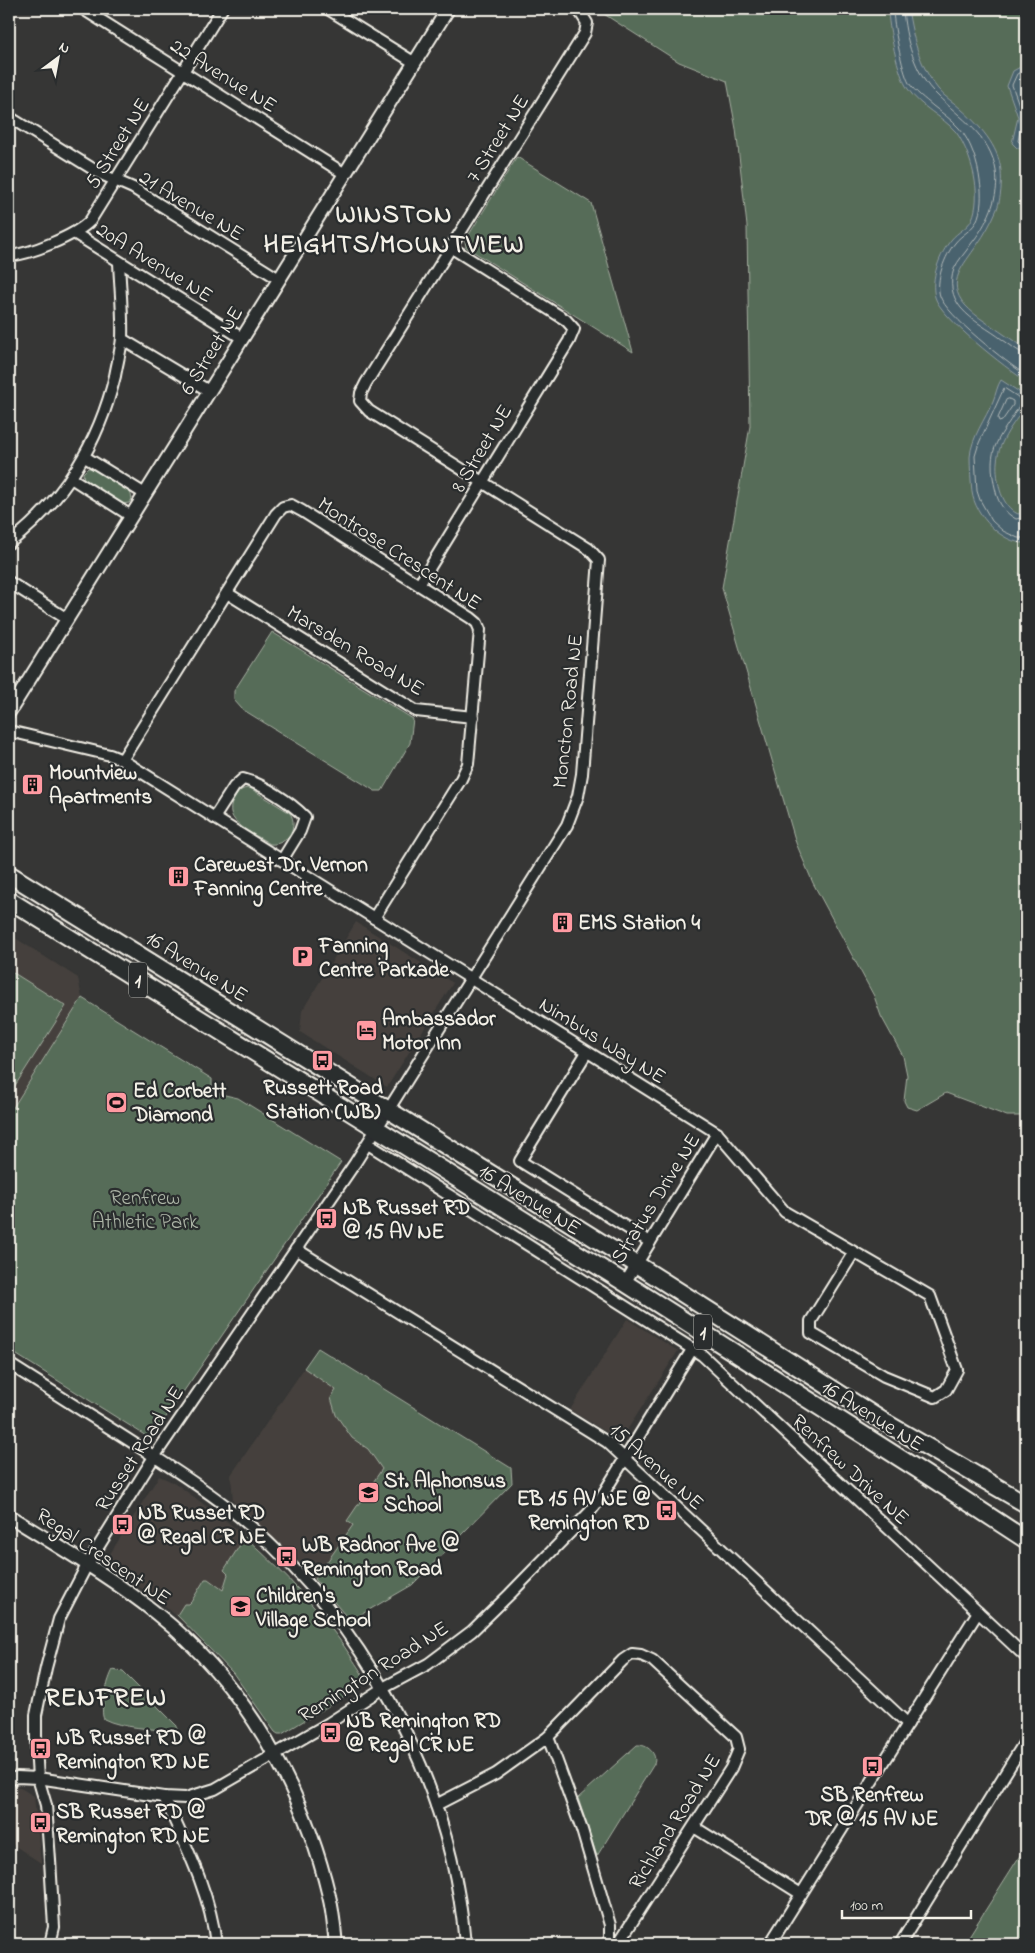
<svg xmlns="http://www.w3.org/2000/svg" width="1035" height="1953" font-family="'Indie Flower',sans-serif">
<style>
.built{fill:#45413d}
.green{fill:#566c58;stroke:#a5aea0}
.water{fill:#4a626e;stroke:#8e9b9f}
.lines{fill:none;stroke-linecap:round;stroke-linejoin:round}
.shore{stroke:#b0b8b7;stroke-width:1}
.minor-casing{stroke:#f4f1e8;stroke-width:14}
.tertiary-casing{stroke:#f4f1e8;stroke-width:16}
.trunk-casing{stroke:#f4f1e8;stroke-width:20}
.minor{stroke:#2a2d2e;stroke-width:10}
.tertiary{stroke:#2a2d2e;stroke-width:12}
.trunk{stroke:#2a2d2e;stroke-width:16}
.labels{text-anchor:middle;stroke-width:4.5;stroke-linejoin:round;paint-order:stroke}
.shield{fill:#2a2d2e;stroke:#b7b6b0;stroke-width:1}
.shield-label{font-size:20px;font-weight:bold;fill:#f4f1e8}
.street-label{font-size:21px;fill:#f4f1e8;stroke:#2a2d2e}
.poi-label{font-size:21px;font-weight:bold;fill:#f4f1e8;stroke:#2a2d2e;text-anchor:start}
.park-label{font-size:21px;fill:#adb5a7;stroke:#2a2d2e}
.district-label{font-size:26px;font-weight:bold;letter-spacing:1px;fill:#f4f1e8;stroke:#2a2d2e}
</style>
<rect width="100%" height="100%" fill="#363635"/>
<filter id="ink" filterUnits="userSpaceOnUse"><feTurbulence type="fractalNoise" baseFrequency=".02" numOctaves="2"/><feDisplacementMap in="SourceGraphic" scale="10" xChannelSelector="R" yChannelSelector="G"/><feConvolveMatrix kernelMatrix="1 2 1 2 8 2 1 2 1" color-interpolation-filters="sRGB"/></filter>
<g filter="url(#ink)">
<!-- built -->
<g class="built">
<path d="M356,922L453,983L387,1087L300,1032L302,1011Z"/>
<path d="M9,934L78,978L82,998L9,1114Z"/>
<path d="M627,1319L678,1351L622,1438L618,1439L570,1410Z"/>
<path d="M318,1348L511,1468L512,1483L412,1585L350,1621L296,1558L233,1501L231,1475Z"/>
<path d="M159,1476L175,1483L229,1523L264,1554L293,1583L348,1653L364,1677L363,1685L282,1734H278L233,1673L199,1637L162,1603L105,1562Z"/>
<path d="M17,1786L34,1796L41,1863L9,1842V1789Z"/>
</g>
<!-- green -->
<g class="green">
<path d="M596,9H1026V1116H1007L946,1093L917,1110L907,1107L904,1101L907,1075L903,1056L881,1016L874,996L813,883L796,843L722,588L750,426L747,226L736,129L727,81L679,62Z"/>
<path d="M517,157L591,203L633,352L466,247L465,241Z"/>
<path d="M88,468H92L130,491L132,499L129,503L122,504L84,480L83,473Z"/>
<path d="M272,632L413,719L410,743L382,791H375L242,709L234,700V691Z"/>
<path d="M250,788L290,813C299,827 287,846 270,844C254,833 220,822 234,799C238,792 241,788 250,788Z"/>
<path d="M9,970L66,1006L9,1095Z"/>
<path d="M82,998L212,1079V1092L238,1098L341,1162L151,1439L9,1350V1114Z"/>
<path d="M318,1348L511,1468L512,1483L412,1585L350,1621L315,1579L353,1525L347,1521L382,1469L368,1449L352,1438L336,1415L331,1398L336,1390L304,1368Z"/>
<path d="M245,1537C285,1573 323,1613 352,1658C356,1665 363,1673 365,1681L363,1685L282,1734H278L275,1732L233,1673L177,1615L184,1604H189L191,1602L205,1579H208L223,1590L228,1574L224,1570Z"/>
<path d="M113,1670L123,1672L177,1726V1729L174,1731C154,1729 121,1728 104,1719C99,1711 108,1678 113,1670Z"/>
<path d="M637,1745C647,1744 658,1754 654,1764L597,1856L578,1798Z"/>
<path d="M1026,1846V1944H964Z"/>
</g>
<!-- water -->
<g class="water">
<path d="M888,9H908C913,38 919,65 938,89C944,97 954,102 961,109C979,125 999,146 1001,171C1002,183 1001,198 997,209C992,221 985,234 977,245C964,265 945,282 965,305C977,318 991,325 1005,335C1012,339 1019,345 1026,350V381C1007,369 940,317 935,297C930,279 940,253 951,240C957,232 968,228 972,219C977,208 977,192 975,181C973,166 965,144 956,132C942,116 920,107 908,89C898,76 888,26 888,9Z"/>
<path d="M1026,64V145L1024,148H1017L1012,143L1018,117L1007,86L1013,71Z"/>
<path d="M1001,380L1021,393L1026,400C1023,411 1017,418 1011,427C996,450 994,464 1000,490C1003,500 1009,510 1018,514L1026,512V543C1002,544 975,515 972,492C971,482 970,467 970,457C971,438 986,418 993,401C996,394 997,386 1001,380Z"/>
</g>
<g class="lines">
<!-- shore -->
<g class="shore">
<path d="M893,9C893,23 902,71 909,83C915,92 925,99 933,106C942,113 952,120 959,128C971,141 978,164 980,181C982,193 982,211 976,222C971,231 961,235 955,243C945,255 935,281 940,296C946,315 1008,364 1026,375"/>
<path d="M903,9C905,38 915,75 937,95C960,118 991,136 996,171C1000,197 987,224 971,244C966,252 958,260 954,269C949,283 952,297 961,308C973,322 989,329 1003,340C1009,344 1015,349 1022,353L1026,354"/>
<path d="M1026,69L1017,74L1012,85L1023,116L1018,141L1020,143L1026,142"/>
<path d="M1009,399L1013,401V405L1002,421L999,422L998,418L1006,400Z"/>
<path d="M1026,517L1016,519C1006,514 998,503 996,492C984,444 1001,440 1021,402L1018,397L1004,388L979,443L975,456L977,491L980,500L992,521L1003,531L1018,538H1026"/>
</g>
<defs>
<g id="minor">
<path d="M83,9L345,174"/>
<path d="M328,9L415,63"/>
<path d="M9,117L101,174L133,188L279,279"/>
<path d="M74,233L242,338"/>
<path d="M9,256C30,254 75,236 90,221L222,9"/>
<path d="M122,339L209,391"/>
<path d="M85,457L145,494"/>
<path d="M71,478L131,516"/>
<path d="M9,543C64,501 99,442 115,376C117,364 121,350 122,338C123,313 120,287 119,262"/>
<path d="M9,582L67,619"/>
<path d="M419,585L569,341L574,329L566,320L452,248"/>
<path d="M227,593L416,711L473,717"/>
<path d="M9,731L110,755L122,760L717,1133L785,1212L930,1296L957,1370L946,1390L935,1397L884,1376L811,1333V1321L854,1252"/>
<path d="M122,760L276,514L283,507L291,505L302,511L471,618L477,623L480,630L468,764L461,779L374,918"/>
<path d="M214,818L234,787L243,779C263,784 290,802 305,817L300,831L282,860"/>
<path d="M587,1052L520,1161L650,1242"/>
<path d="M368,1144L702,1355L978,1612L770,1944"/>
<path d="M296,1249L607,1442L908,1724"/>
<path d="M625,1283L717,1133"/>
<path d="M9,1364C48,1389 87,1414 127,1439C161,1461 195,1482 226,1506C359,1610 451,1777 465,1944"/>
<path d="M978,1612L1026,1657"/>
<path d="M548,1737L582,1830L610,1925V1944"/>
<path d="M9,1780L17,1777L38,1778L164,1797L186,1798L215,1789L329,1723L383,1688L428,1664L472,1631L510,1594L589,1513L600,1499L693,1348"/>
<path d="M164,1797C185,1844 210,1892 216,1944"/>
<path d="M436,1805L496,1774L548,1737L623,1660L632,1654L641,1655L652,1660L736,1737L739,1749L731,1768L618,1944"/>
<path d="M694,1827L801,1894"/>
<path d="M50,1944L54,1927L50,1860L46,1805L38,1778L36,1746V1715L46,1668L59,1619L87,1565L154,1457L355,1163L567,825L578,796L582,774L599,560L589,549L369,411L360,401L361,393L366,383L585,33L587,23L580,12L575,9"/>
<path d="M900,1944L1026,1740"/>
</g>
<g id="tertiary">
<path d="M9,712L448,9"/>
<path d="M9,1516C59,1547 111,1577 157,1614C245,1684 303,1787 329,1896C333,1911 334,1928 336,1944"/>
</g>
<g id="trunk">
<path d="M9,874L636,1264L886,1423L1026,1504"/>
<path d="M9,900L625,1283L925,1474L1026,1540"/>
</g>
</defs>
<!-- minor casing -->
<use href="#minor" class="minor-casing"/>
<!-- tertiary casing -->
<use href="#tertiary" class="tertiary-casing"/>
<!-- trunk casing -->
<use href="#trunk" class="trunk-casing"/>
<!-- minor -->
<use href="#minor" class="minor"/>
<!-- tertiary -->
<use href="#tertiary" class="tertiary"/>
<!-- trunk -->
<use href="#trunk" class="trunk"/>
</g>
</g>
<!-- icons -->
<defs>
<symbol id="building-square" viewBox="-11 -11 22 22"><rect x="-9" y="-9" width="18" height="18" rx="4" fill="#ff9aa2" stroke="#2a2d2e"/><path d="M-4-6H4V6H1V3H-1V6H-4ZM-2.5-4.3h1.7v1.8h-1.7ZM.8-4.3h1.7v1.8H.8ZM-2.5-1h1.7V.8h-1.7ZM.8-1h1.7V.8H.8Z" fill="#111"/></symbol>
<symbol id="parking-square" viewBox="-11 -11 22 22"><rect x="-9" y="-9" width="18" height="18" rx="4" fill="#ff9aa2" stroke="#2a2d2e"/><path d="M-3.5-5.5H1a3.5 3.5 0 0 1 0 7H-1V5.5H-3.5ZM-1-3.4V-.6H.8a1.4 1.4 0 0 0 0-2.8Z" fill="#111"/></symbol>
<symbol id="hotel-square" viewBox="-11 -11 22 22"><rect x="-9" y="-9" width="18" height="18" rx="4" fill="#ff9aa2" stroke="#2a2d2e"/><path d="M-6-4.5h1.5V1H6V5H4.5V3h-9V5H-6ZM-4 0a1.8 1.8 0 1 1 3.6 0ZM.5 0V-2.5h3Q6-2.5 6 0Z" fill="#111"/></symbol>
<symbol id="bus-square" viewBox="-11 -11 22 22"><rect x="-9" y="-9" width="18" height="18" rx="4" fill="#ff9aa2" stroke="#2a2d2e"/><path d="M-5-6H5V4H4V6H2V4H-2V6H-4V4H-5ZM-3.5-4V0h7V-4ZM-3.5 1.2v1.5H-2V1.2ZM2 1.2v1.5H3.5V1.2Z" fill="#111"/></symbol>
<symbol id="stadium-square" viewBox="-11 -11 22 22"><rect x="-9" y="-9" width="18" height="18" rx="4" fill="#ff9aa2" stroke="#2a2d2e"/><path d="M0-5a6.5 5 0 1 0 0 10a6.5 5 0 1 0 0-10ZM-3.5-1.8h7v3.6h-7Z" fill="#111"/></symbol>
<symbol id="school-square" viewBox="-11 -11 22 22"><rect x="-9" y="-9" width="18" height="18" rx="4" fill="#ff9aa2" stroke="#2a2d2e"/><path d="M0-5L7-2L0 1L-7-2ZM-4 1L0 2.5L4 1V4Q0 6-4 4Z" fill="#111"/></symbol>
</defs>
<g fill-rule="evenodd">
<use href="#building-square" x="20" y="772" width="25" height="25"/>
<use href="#building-square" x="166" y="864" width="25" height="25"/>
<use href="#building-square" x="550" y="910" width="25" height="25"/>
<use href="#parking-square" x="290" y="944" width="25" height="25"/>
<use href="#hotel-square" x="354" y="1018" width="25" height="25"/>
<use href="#bus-square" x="310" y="1048" width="25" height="25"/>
<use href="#stadium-square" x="104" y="1090" width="25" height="25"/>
<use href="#bus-square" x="314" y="1206" width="25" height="25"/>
<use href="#school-square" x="356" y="1480" width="25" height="25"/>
<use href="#bus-square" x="654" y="1498" width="25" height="25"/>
<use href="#bus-square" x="110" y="1512" width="25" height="25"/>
<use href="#bus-square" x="274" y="1544" width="25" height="25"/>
<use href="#school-square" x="228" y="1594" width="25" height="25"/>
<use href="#bus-square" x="318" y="1720" width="25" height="25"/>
<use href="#bus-square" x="28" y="1736" width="25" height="25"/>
<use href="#bus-square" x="860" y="1754" width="25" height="25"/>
<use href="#bus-square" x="28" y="1810" width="25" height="25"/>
</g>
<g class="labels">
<!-- shield labels -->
<g class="shield">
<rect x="129" y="962.5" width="18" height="35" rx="4"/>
<rect x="694" y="1314.5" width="18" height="35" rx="4"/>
</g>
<g class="shield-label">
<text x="138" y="987">1</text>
<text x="703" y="1339">1</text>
</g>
<!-- street labels -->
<g class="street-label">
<text transform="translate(224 75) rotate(32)" y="7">22 Avenue NE</text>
<text transform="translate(497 138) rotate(-58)" y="7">7 Street NE</text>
<text transform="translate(117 143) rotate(-58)" y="7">5 Street NE</text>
<text transform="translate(192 205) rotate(31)" y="7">21 Avenue NE</text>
<text transform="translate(155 262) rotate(32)" y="7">20A Avenue NE</text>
<text transform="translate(211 350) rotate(-58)" y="7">6 Street NE</text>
<text transform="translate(481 448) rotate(-59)" y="7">8 Street NE</text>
<text transform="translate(400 553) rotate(33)" y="7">Montrose Crescent NE</text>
<text transform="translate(356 650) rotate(31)" y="7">Marsden Road NE</text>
<text transform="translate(567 711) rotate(-84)" y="7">Moncton Road NE</text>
<text transform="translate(197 966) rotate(32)" y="7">16 Avenue NE</text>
<text transform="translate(603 1040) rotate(32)" y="7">Nimbus Way NE</text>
<text transform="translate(655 1198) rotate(-58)" y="7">Stratus Drive NE</text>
<text transform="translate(530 1199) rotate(32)" y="7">16 Avenue NE</text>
<text transform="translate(873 1415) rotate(32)" y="7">16 Avenue NE</text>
<text transform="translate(139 1448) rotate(-57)" y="7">Russet Road NE</text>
<text transform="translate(657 1466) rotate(42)" y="7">15 Avenue NE</text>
<text transform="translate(851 1469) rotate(43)" y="7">Renfrew Drive NE</text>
<text transform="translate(104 1556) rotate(34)" y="7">Regal Crescent NE</text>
<text transform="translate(373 1671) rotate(-32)" y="7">Remington Road NE</text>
<text transform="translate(674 1821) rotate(-58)" y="7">Richland Road NE</text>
</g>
<!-- poi labels -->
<g class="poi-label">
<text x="49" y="779">Mountview<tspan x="49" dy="24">Apartments</tspan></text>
<text x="194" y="871">Carewest Dr. Vernon<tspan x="194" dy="24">Fanning Centre</tspan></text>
<text x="578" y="929">EMS Station 4</text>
<text x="319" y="952">Fanning<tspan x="319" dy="24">Centre Parkade</tspan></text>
<text x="382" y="1025">Ambassador<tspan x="382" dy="24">Motor Inn</tspan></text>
<text x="323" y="1094" text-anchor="middle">Russett Road<tspan x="323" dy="24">Station (WB)</tspan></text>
<text x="133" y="1097">Ed Corbett<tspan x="133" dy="24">Diamond</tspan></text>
<text x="343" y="1214">NB Russet RD<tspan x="343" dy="24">@ 15 AV NE</tspan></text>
<text x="384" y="1487">St. Alphonsus<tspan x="384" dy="24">School</tspan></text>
<text x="650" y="1505" text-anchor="end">EB 15 AV NE @<tspan x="650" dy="24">Remington RD</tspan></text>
<text x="138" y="1519">NB Russet RD<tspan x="138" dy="24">@ Regal CR NE</tspan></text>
<text x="302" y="1551">WB Radnor Ave @<tspan x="302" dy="24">Remington Road</tspan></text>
<text x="256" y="1602">Children's<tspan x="256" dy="24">Village School</tspan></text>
<text x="346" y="1727">NB Remington RD<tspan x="346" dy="24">@ Regal CR NE</tspan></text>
<text x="56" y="1744">NB Russet RD @<tspan x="56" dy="24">Remington RD NE</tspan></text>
<text x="872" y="1801" text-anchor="middle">SB Renfrew<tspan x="872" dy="24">DR @ 15 AV NE</tspan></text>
<text x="56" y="1818">SB Russet RD @<tspan x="56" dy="24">Remington RD NE</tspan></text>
</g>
<!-- park labels -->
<g class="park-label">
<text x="145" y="1204">Renfrew<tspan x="145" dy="24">Athletic Park</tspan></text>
</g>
<!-- district labels -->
<g class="district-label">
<text x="394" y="222">WINSTON<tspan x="394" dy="30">HEIGHTS/MOUNTVIEW</tspan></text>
<text x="106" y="1705">RENFREW</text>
</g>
</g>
<!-- margin -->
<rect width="1035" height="1953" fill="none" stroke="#2a2d2e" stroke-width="30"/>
<rect x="15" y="15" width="1005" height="1923" fill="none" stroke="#f4f1e8" stroke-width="2" filter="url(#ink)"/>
<!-- north arrow -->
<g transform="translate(58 58) rotate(32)" stroke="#2a2d2e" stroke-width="4" paint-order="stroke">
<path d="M0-4L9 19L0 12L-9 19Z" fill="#f4f1e8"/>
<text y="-8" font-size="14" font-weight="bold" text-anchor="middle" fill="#f4f1e8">N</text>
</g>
<!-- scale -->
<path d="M842 1910v8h129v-8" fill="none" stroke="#f4f1e8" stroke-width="2.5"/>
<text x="850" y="1910" font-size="15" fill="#f4f1e8" stroke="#2a2d2e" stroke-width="4" paint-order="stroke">100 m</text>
</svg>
